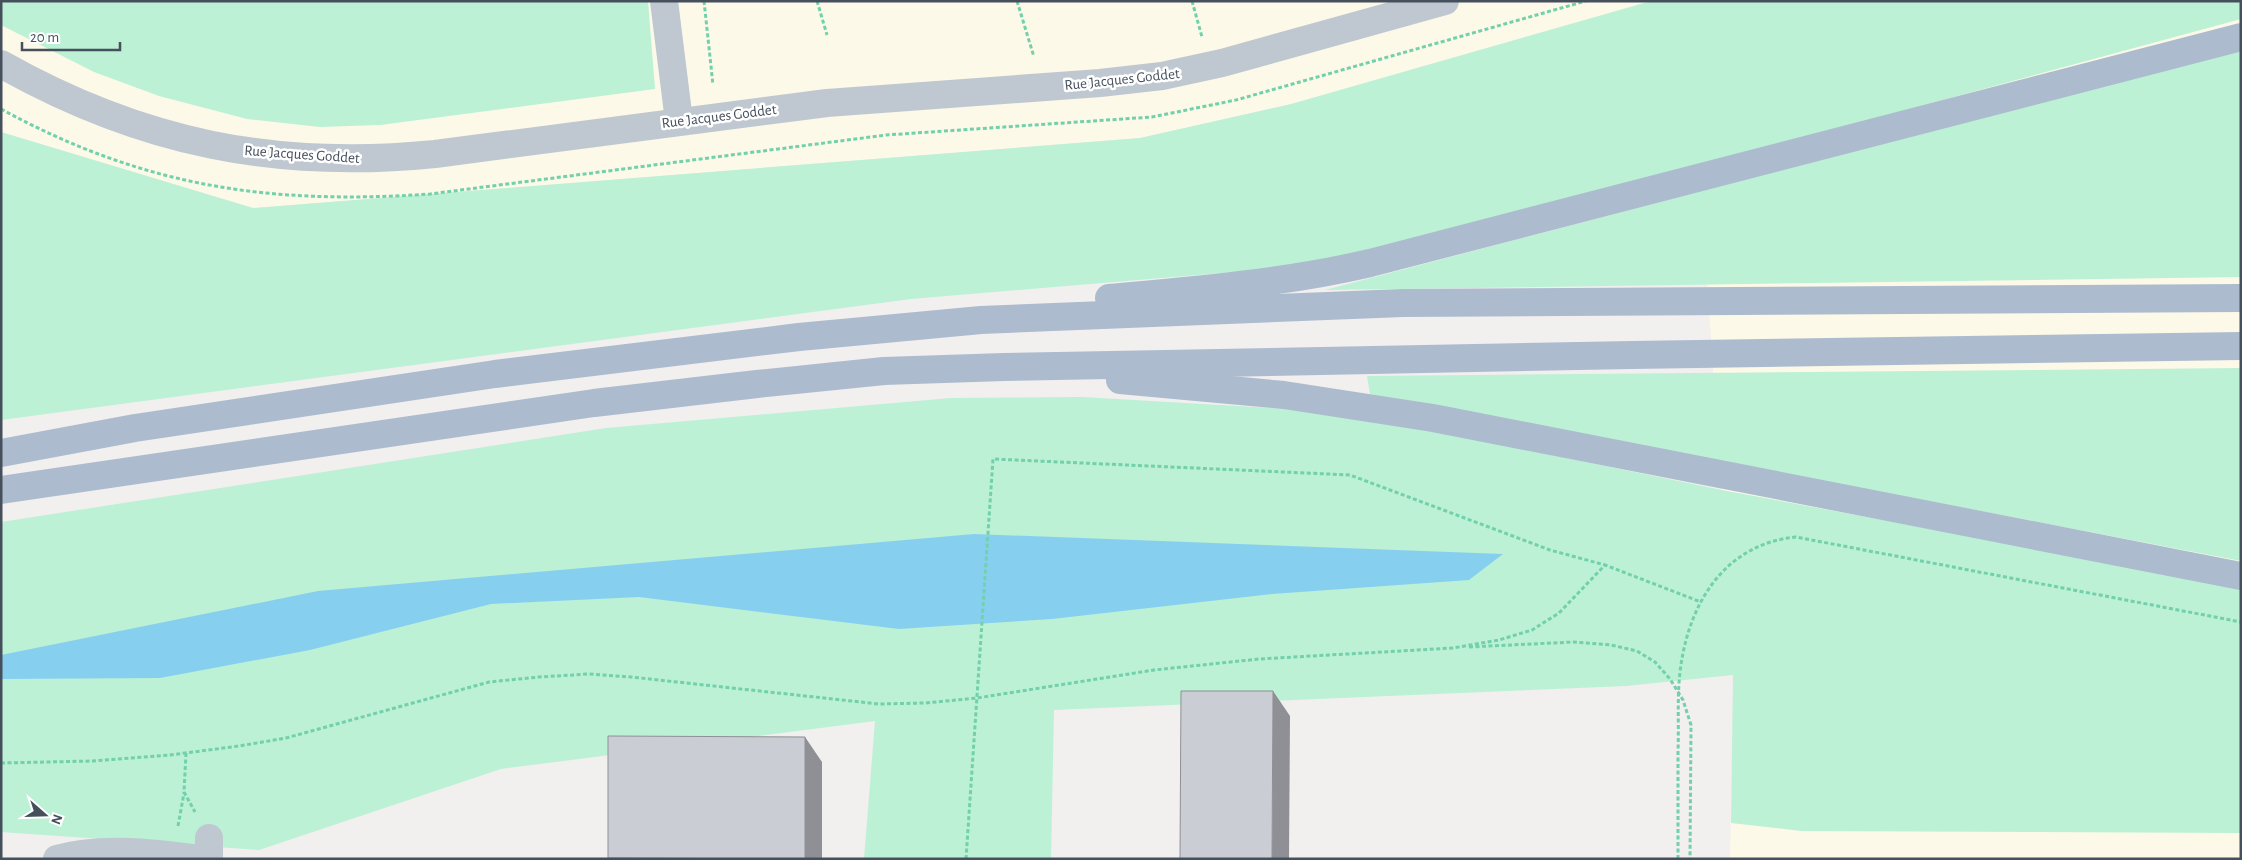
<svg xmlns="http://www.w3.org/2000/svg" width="2242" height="860" font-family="'Alegreya Sans',sans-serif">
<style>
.commercial{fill:#fdf9e8}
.green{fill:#bcf1d5}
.water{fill:#87cfef}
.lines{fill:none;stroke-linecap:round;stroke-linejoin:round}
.path{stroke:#72d0ab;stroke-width:3;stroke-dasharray:4 2.5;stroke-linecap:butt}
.minor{stroke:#bfc8d1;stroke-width:28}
.major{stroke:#adbbcf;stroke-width:28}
.wall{fill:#afb0b7}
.shaded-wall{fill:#8e9095}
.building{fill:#cbcdd5;stroke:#8e9095}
.labels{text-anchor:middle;stroke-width:5;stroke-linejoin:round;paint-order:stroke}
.street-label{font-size:15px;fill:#46505d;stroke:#fff}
</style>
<rect width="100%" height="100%" fill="#f2efef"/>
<!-- commercial -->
<path class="commercial" d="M1,1H2241V859H1730L1734,675L1689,16L1140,138L253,208L1,132Z"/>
<!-- green -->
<g class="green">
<path d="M1,1H648L655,89L380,125L320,127L247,119L159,96L94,72L1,25Z"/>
<path d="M1651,1H2241V19L1428,240L1294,267L911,299L1,420V132L253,208L1140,138L1291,104Z"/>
<path d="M2241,49V277L1325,290Z"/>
<path d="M2241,368V561L1370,394L1367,376Z"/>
<path d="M1082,397L1344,412L1722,490L2241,587V833L1801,831L1731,823L1733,675L1626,686L1054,710L1051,859H864L875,721L501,769L259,850L1,832V522L606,428L951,398Z"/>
</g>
<!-- water -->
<path class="water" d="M974,534L1503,554L1469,580L1272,594L1052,619L899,629L639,597L491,604L310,650L160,678L1,679V655L318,591Z"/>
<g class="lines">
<!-- path -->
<g class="path">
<path d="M704,1L713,85"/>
<path d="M817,1L827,35"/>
<path d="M1017,1L1034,57"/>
<path d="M1192,1L1202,37"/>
<path d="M1,109C144,187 269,205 430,194L886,135L1152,117L1236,100L1586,1"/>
<path d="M1469,647L1573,642L1611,645L1637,651L1655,662L1670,679L1683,700L1691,725L1690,859"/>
<path d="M186,753L184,792L195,812"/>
<path d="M1,763L92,761L170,755L239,746L286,738L489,682L539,677L589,674L631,677L879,704L925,703L977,698L1154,670L1259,659L1453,648L1499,640L1532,630L1559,613L1605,565L1701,602"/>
<path d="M178,826L184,793"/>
<path d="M966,859L993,459L1350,475L1550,550L1605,565"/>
<path d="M1678,859C1678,823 1678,788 1678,752C1679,725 1677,698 1680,672C1688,604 1724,544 1796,537L2241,622"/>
</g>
<!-- minor -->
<g class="minor">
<path d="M664,1L679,121"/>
<path d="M1,64C141,143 276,170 435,154L827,103L1100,83L1162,76L1222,63L1445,1"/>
<path d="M57,859C100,846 157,853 201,859"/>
<path d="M209,859V838"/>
</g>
<!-- major -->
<g class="major">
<path d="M1109,298C1197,290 1284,283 1370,263L2241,37"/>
<path d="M1120,380L1284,395L1433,418L2241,576"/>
<path d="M1,453L135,428L495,374L799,337L981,320L1403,303L2241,298"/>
<path d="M1,490L594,403L757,384L884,371L1004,367L1632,355L2241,346"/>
</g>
</g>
<!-- wall -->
<path class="wall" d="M822,762V859H609L608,858Z"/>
<!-- shaded-wall -->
<g class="shaded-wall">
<path d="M1273,691L1290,716L1289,859H1272Z"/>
<path d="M805,737L822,762V859H805Z"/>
</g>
<!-- building -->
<g class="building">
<path d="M1181,691H1273L1272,859H1180Z"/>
<path d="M608,736L805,737V859L608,858Z"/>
</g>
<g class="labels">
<!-- street labels -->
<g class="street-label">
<text transform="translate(1122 79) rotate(-6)" y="5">Rue Jacques Goddet</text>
<text transform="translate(719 116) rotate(-7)" y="5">Rue Jacques Goddet</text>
<text transform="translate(302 154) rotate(4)" y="5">Rue Jacques Goddet</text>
</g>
</g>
<!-- border -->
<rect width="2242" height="860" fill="none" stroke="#46505d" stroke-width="5"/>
<!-- north arrow -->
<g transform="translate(45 815) rotate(110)" stroke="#ffffff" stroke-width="4" paint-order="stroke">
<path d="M0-4L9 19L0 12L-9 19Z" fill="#46505d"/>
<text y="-8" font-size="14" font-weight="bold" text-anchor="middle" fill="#46505d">N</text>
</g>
<!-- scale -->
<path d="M22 42v8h98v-8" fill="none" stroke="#46505d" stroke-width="2.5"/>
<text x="30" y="42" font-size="15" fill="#46505d" stroke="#ffffff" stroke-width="4" paint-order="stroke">20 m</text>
</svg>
